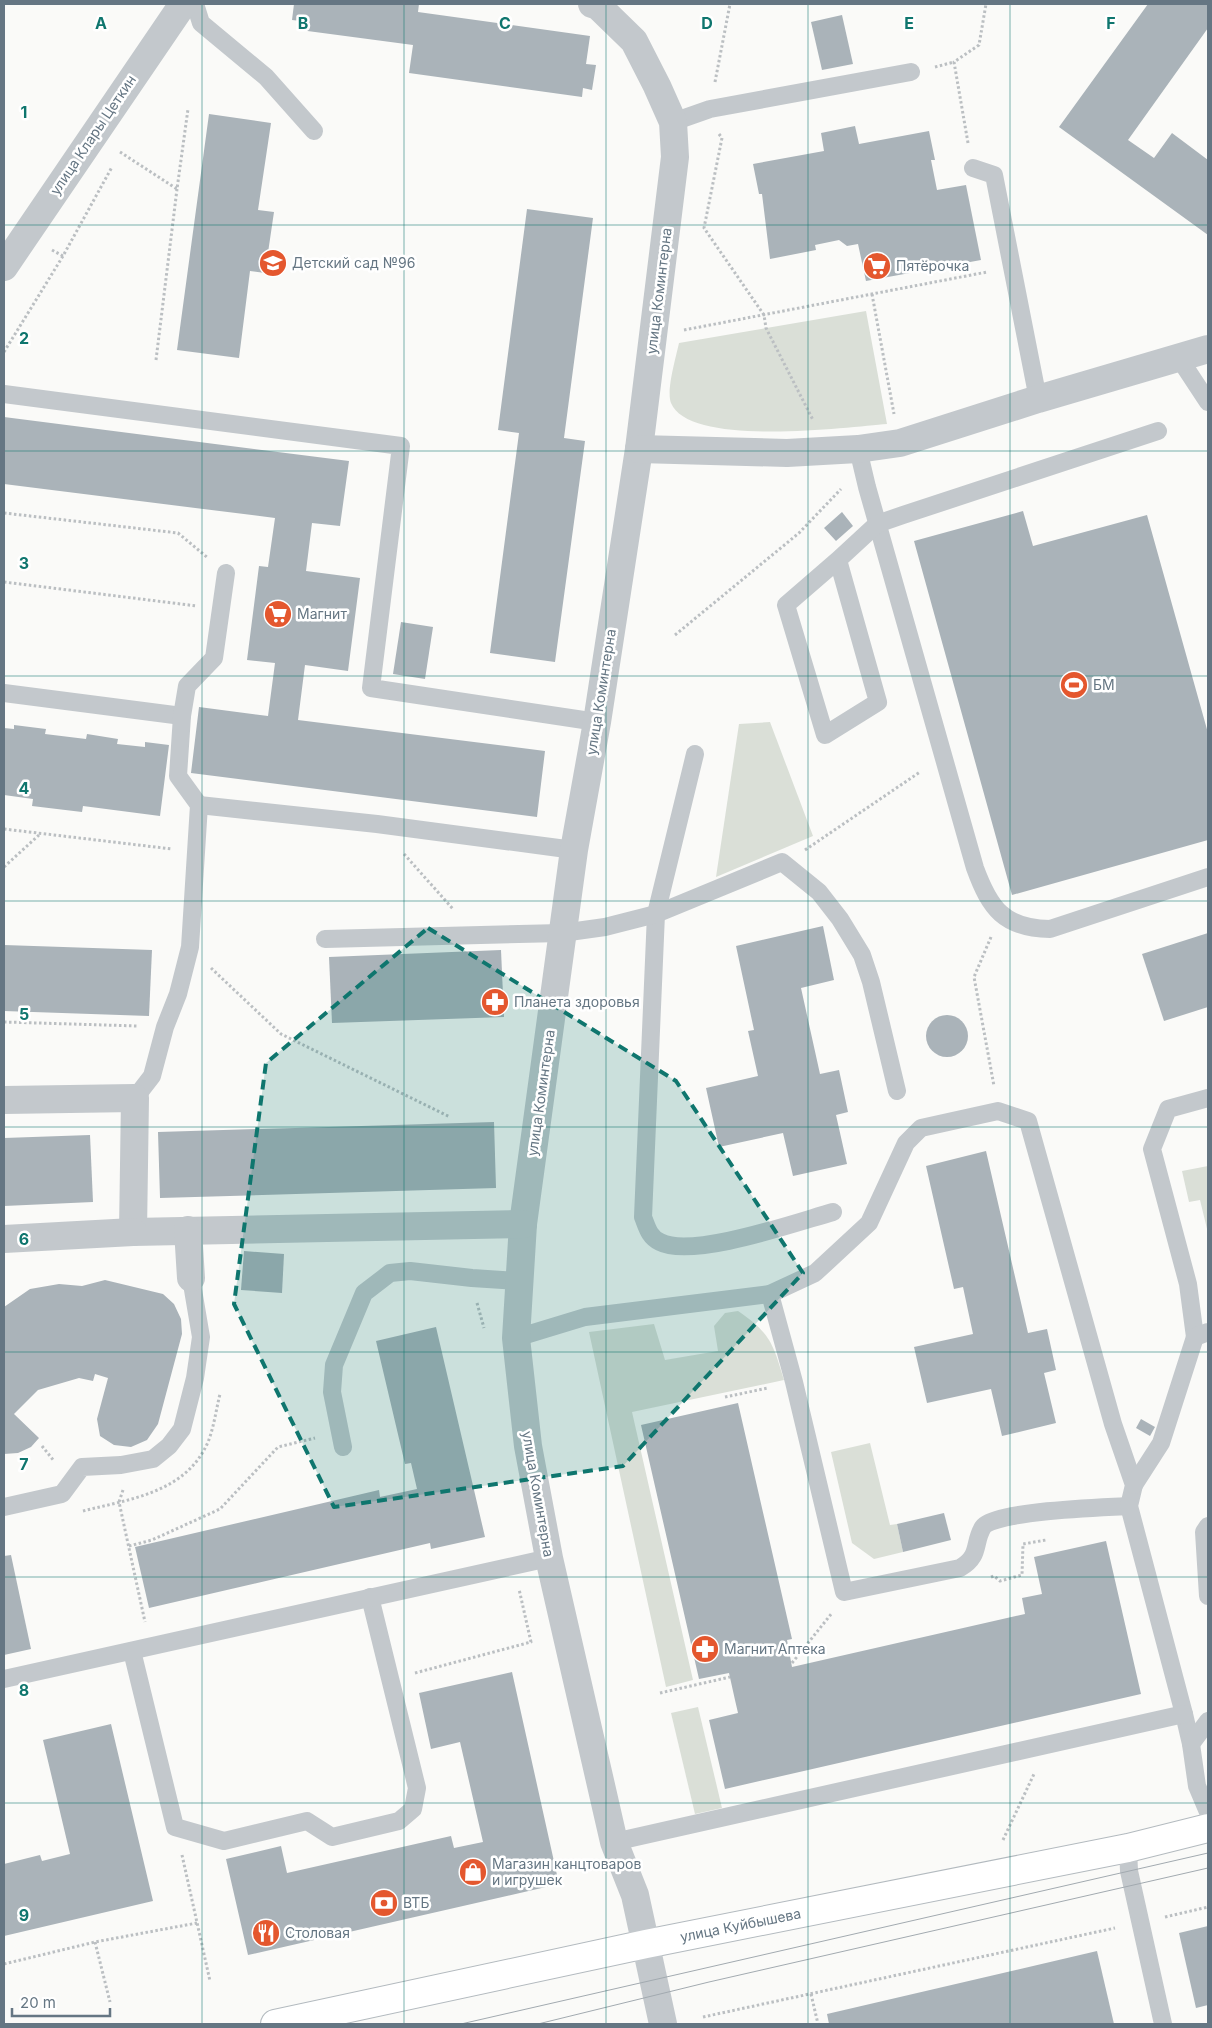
<svg xmlns="http://www.w3.org/2000/svg" width="1212" height="2028" font-family="Inter,sans-serif">
<style>
.green{fill:#dadfd7}
.building{fill:#aab3b9}
.lines{fill:none;stroke-linecap:round;stroke-linejoin:round}
.secondary-casing{stroke:#b3babf;stroke-width:30}
.path{stroke:#bbbfc2;stroke-width:3;stroke-dasharray:2.5 2.5;stroke-linecap:butt}
.lane{stroke:#c3c8cc;stroke-width:18}
.street{stroke:#c3c8cc;stroke-width:28}
.secondary{stroke:#fff;stroke-width:28}
.tram{stroke:#a2aab0;stroke-width:1}
.marked{fill:#0f766e;fill-opacity:0.2;stroke:#0f766e;stroke-width:4;stroke-dasharray:10 6;stroke-linejoin:round}
.grid{fill:none;stroke:#0f766e;stroke-width:1;stroke-opacity:0.55}
.labels{text-anchor:middle;stroke-width:5;stroke-linejoin:round;paint-order:stroke}
.street-label{font-size:14px;fill:#657683;stroke:#fff}
.poi-label{font-size:14px;fill:#657683;stroke:#fff;text-anchor:start}
.grid-label{font-size:16px;text-anchor:middle;font-weight:bold;fill:#0f766e;stroke:#fff;stroke-width:5;stroke-linejoin:round;paint-order:stroke}
</style>
<rect width="100%" height="100%" fill="#fafaf8"/>
<!-- green -->
<g class="green">
<path d="M866,311L887,424C848,427 689,448 671,403C666,391 676,357 679,343Z"/>
<path d="M770,722L813,836L716,877L739,724Z"/>
<path d="M1208,1166V1233L1200,1200L1189,1202L1182,1171Z"/>
<path d="M738,1311C770,1333 773,1343 784,1380L632,1412L693,1680L666,1687L589,1332L654,1324L665,1360L718,1351L714,1326L725,1313Z"/>
<path d="M870,1443L890,1525L897,1524L903,1552L874,1559L852,1543L831,1452Z"/>
<path d="M698,1707L722,1808L695,1814L671,1713Z"/>
</g>
<!-- building -->
<g class="building">
<path d="M294,4H419L418,12L590,36L586,64L596,65L592,90L583,88L582,97L409,73L413,45L300,30L301,21L292,20Z"/>
<path d="M1148,4H1208V28L1128,140L1154,158L1172,133L1208,160V235L1059,127Z"/>
<path d="M842,15L853,64L822,70L811,22Z"/>
<path d="M209,114L271,123L258,210L274,212L265,273L250,271L239,358L177,350Z"/>
<path d="M855,126L859,144L929,131L935,160H931L937,190L966,185L981,260L866,281L858,244L847,246L839,240L815,245L816,250L770,259L762,194H759L753,164L824,151L821,133Z"/>
<path d="M527,209L593,218L564,438L585,441L555,662L490,653L519,433L498,430Z"/>
<path d="M4,417L349,461L340,526L312,523L306,571L360,578L348,671L305,665L298,720L545,751L537,817L191,773L199,707L268,716L275,663L247,660L259,566L268,567L275,518L4,484Z"/>
<path d="M1023,511L1033,546L1147,515L1208,733V840L1012,895L914,541Z"/>
<path d="M842,512L853,526L836,541L824,528Z"/>
<path d="M401,622L433,627L425,679L393,674Z"/>
<path d="M14,725L46,729L45,734L86,739L87,734L118,739L117,744L145,747V742L169,745L160,816L83,806L82,812L32,806L33,799L4,795V728L14,729Z"/>
<path d="M823,926L834,980L801,988L820,1074L839,1070L848,1112L836,1115L847,1164L793,1176L783,1133L719,1147L706,1088L758,1076L748,1031L754,1030L736,946Z"/>
<path d="M1208,933V1007L1164,1021L1142,954Z"/>
<path d="M4,945L152,950L149,1016L4,1011Z"/>
<path d="M501,950L504,1017L332,1023L329,957Z"/>
<circle cx="947" cy="1036" r="21"/>
<path d="M494,1122L496,1188L160,1198L158,1132Z"/>
<path d="M90,1135L93,1202L4,1206V1138Z"/>
<path d="M986,1151L1028,1333L1047,1329L1056,1370L1044,1373L1056,1423L1002,1436L991,1389L927,1403L914,1347L973,1334L963,1287L954,1289L926,1166Z"/>
<path d="M244,1251L284,1254L282,1293L241,1290Z"/>
<path d="M105,1280L163,1294L174,1304L181,1319L182,1334L158,1424L147,1440L131,1447L114,1445L100,1436L97,1419L108,1378L95,1374L93,1381L79,1378L38,1390L14,1414L39,1438L31,1447L18,1453L4,1454V1307L30,1289L59,1284L82,1286Z"/>
<path d="M436,1327L485,1537L431,1549L430,1543L149,1608L135,1547L379,1490L380,1497L417,1489L411,1463L405,1464L376,1341Z"/>
<path d="M738,1403L792,1639L787,1640L792,1667L1025,1614L1022,1598L1042,1594L1034,1557L1106,1541L1141,1694L725,1789L709,1720L738,1713L735,1700L729,1673L699,1679L641,1425Z"/>
<path d="M1141,1419L1155,1427L1150,1436L1136,1428Z"/>
<path d="M944,1513L951,1540L903,1552L897,1524Z"/>
<path d="M11,1555L31,1649L4,1655V1556Z"/>
<path d="M512,1672L559,1884L248,1955L226,1859L281,1846L287,1873L451,1836L454,1848L483,1842L460,1742L431,1749L419,1693Z"/>
<path d="M111,1724L153,1901L4,1936V1864L40,1855L42,1861L70,1854L43,1740Z"/>
<path d="M1208,1926V2005L1196,2008L1179,1933Z"/>
<path d="M1097,1951L1114,2024H829L827,2014Z"/>
</g>
<g class="lines">
<defs>
<g id="secondary">
<path id="s1" d="M275,2024L646,1944L1128,1848L1208,1828"/>
</g>
</defs>
<!-- secondary casing -->
<use href="#secondary" class="secondary-casing"/>
<!-- path -->
<g class="path">
<path d="M935,67L954,62"/>
<path d="M715,82L730,4"/>
<path d="M719,134L722,138L704,228L764,315L766,328L813,420"/>
<path d="M968,143L954,62L979,45L986,4"/>
<path d="M120,152L177,189L188,109"/>
<path d="M52,250L63,256"/>
<path d="M872,294L894,414"/>
<path d="M684,330L987,272"/>
<path d="M4,352L63,256L112,167"/>
<path d="M156,360L177,189"/>
<path d="M4,513L178,533L208,558"/>
<path d="M4,582L197,606"/>
<path d="M675,635L799,533L841,489"/>
<path d="M4,829L172,849"/>
<path d="M805,850L920,772"/>
<path d="M404,854L453,909"/>
<path d="M4,867L39,835"/>
<path d="M991,937L974,977L994,1086"/>
<path d="M211,968L281,1034L450,1117"/>
<path d="M4,1022L138,1026"/>
<path d="M477,1303L484,1328"/>
<path d="M725,1397L768,1388"/>
<path d="M42,1446L54,1461"/>
<path d="M123,1490L119,1502L145,1622"/>
<path d="M83,1511C130,1499 186,1493 208,1442C214,1427 216,1410 220,1394"/>
<path d="M129,1546L152,1540L220,1509L278,1447L315,1438"/>
<path d="M991,1577L994,1576L1000,1581L1022,1575L1023,1544L1046,1540"/>
<path d="M792,1663L832,1613"/>
<path d="M415,1673L531,1642L519,1589"/>
<path d="M660,1693L730,1677"/>
<path d="M1003,1840L1034,1774"/>
<path d="M182,1855L210,1981"/>
<path d="M1165,1917L1208,1907"/>
<path d="M95,1942L110,2002"/>
<path d="M4,1964L95,1942L197,1923"/>
<path d="M811,1994L818,2024"/>
<path d="M703,2017L1115,1928"/>
</g>
<!-- lane -->
<g class="lane">
<path d="M195,4L201,23L266,77L314,131"/>
<path d="M673,122L710,109L911,72"/>
<path d="M973,168L994,175L1038,399"/>
<path d="M1179,358L1208,402"/>
<path d="M4,394L401,446L371,688L597,722"/>
<path d="M858,449L867,487L975,868C990,909 1004,928 1050,929L1208,877"/>
<path d="M838,560L786,605L825,735L878,702L838,560L877,524L903,515L1158,431"/>
<path d="M4,693L182,716"/>
<path d="M695,754L656,914L643,1217C647,1227 649,1237 660,1242C692,1259 797,1222 833,1212"/>
<path d="M199,805L377,824L574,850"/>
<path d="M325,939L562,933L605,927L656,914L782,862L819,892L840,919L862,955L871,982L897,1091"/>
<path d="M135,1098L152,1076L165,1027L178,994L190,947L199,805L178,776L182,716L187,686L214,658L226,573"/>
<path d="M770,1294L794,1382L844,1592L960,1568C981,1556 973,1543 983,1527C994,1511 1106,1507 1129,1506"/>
<path d="M1195,1337L1188,1284L1152,1149L1168,1109L1208,1098"/>
<path d="M516,1338L585,1317L770,1294L815,1273L869,1223L906,1143L921,1128L998,1111L1028,1121L1113,1424L1134,1485L1129,1506L1184,1714L1191,1744L1197,1786L1208,1812"/>
<path d="M343,1447L332,1392L334,1365L364,1293L390,1273L410,1271L472,1278L519,1281"/>
<path d="M1134,1485L1161,1443L1195,1337L1208,1332"/>
<path d="M4,1507L62,1494L82,1467L121,1465L153,1459L169,1446L182,1429L195,1378L201,1337L191,1278"/>
<path d="M1208,1526L1204,1532L1208,1596"/>
<path d="M132,1651L175,1827L224,1841L307,1821L332,1837L399,1821L413,1809L417,1788L370,1597"/>
<path d="M4,1679L549,1558"/>
<path d="M1191,1744L1208,1721"/>
<path d="M614,1842L1184,1714"/>
<path d="M1128,1848L1129,1871L1163,2024"/>
</g>
<!-- street -->
<g class="street">
<path d="M592,4L598,6L634,41L657,86L673,122L675,157L639,449L597,722L574,850L523,1224L516,1338L528,1446L549,1558L614,1842L635,1895L663,2024"/>
<path d="M4,267L183,4"/>
<path d="M639,449L787,453L858,449L900,443L1038,399L1208,349"/>
<path d="M4,1100L135,1098L133,1232L523,1224"/>
<path d="M188,1230L191,1278"/>
<path d="M4,1239L133,1232"/>
</g>
<!-- secondary -->
<use href="#secondary" class="secondary"/>
<!-- tram -->
<g class="tram">
<path d="M461,2024L1208,1853"/>
<path d="M538,2024L709,1982L1208,1868"/>
</g>
</g>
<!-- marked area -->
<path class="marked" d="M428,928L676,1081L803,1273L623,1466L334,1507L234,1304L266,1063Z"/>
<!-- grid -->
<path class="grid" d="M202,4V2024M404,4V2024M606,4V2024M808,4V2024M1010,4V2024M4,225H1208M4,451H1208M4,676H1208M4,901H1208M4,1127H1208M4,1352H1208M4,1577H1208M4,1803H1208"/>
<!-- icons -->
<defs>
<symbol id="school-disc" viewBox="-11 -11 22 22"><circle r="9.5" fill="#e4572e" stroke="#fff"/><path d="M0-5L7-2L0 1L-7-2ZM-4 1L0 2.5L4 1V4Q0 6-4 4Z" fill="#fff"/></symbol>
<symbol id="supermarket-disc" viewBox="-11 -11 22 22"><circle r="9.5" fill="#e4572e" stroke="#fff"/><path d="M-6-5.5h2.5l.6 2H6L4.5 2H-2.5L-4.4-4H-6ZM-1.5 3.2a1.3 1.3 0 1 0 .1 0ZM3 3.2a1.3 1.3 0 1 0 .1 0Z" fill="#fff"/></symbol>
<symbol id="stadium-disc" viewBox="-11 -11 22 22"><circle r="9.5" fill="#e4572e" stroke="#fff"/><path d="M0-5a6.5 5 0 1 0 0 10a6.5 5 0 1 0 0-10ZM-3.5-1.8h7v3.6h-7Z" fill="#fff"/></symbol>
<symbol id="pharmacy-disc" viewBox="-11 -11 22 22"><circle r="9.5" fill="#e4572e" stroke="#fff"/><path d="M-2-6h4v4h4v4h-4v4h-4v-4h-4v-4h4Z" fill="#fff"/></symbol>
<symbol id="shop-disc" viewBox="-11 -11 22 22"><circle r="9.5" fill="#e4572e" stroke="#fff"/><path d="M-5-2.5h2.3a2.7 3.5 0 0 1 5.4 0H5L5.5 6h-11ZM-1.5-2.5h3a1.5 2.3 0 0 0-3 0Z" fill="#fff"/></symbol>
<symbol id="bank-disc" viewBox="-11 -11 22 22"><circle r="9.5" fill="#e4572e" stroke="#fff"/><path d="M-6-4H6V4H-6ZM0-2.3a2.3 2.3 0 1 0 0 4.6a2.3 2.3 0 1 0 0-4.6Z" fill="#fff"/></symbol>
<symbol id="restaurant-disc" viewBox="-11 -11 22 22"><circle r="9.5" fill="#e4572e" stroke="#fff"/><path d="M-5-6h1v4h1v-4h1v4h1v-4h1v5L-1.5 .5V6h-2V.5L-5-1ZM5-6V6H3V1.5H1.5Q1.5-4 5-6Z" fill="#fff"/></symbol>
</defs>
<g fill-rule="evenodd">
<use href="#school-disc" x="257" y="247" width="32" height="32"/>
<use href="#supermarket-disc" x="861" y="250" width="32" height="32"/>
<use href="#supermarket-disc" x="262" y="598" width="32" height="32"/>
<use href="#stadium-disc" x="1058" y="669" width="32" height="32"/>
<use href="#pharmacy-disc" x="479" y="986" width="32" height="32"/>
<use href="#pharmacy-disc" x="689" y="1633" width="32" height="32"/>
<use href="#shop-disc" x="457" y="1856" width="32" height="32"/>
<use href="#bank-disc" x="368" y="1887" width="32" height="32"/>
<use href="#restaurant-disc" x="250" y="1917" width="32" height="32"/>
</g>
<g class="labels">
<!-- street labels -->
<g class="street-label">
<text transform="translate(93 135) rotate(-56)" y="5">улица Клары Цеткин</text>
<text transform="translate(659 291) rotate(-83)" y="5">улица Коминтерна</text>
<text transform="translate(601 692) rotate(-81)" y="5">улица Коминтерна</text>
<text transform="translate(541 1093) rotate(-82)" y="5">улица Коминтерна</text>
<text transform="translate(538 1494) rotate(80)" y="5">улица Коминтерна</text>
<text dy="5" stroke="none"><textPath href="#s1" startOffset="476">улица Куйбышева</textPath></text>
</g>
<!-- poi labels -->
<g class="poi-label">
<text x="292" y="268">Детский сад №96</text>
<text x="896" y="271">Пятёрочка</text>
<text x="297" y="619">Магнит</text>
<text x="1093" y="690">БМ</text>
<text x="514" y="1007">Планета здоровья</text>
<text x="724" y="1654">Магнит Аптека</text>
<text x="492" y="1869">Магазин канцтоваров<tspan x="492" dy="16">и игрушек</tspan></text>
<text x="403" y="1908">ВТБ</text>
<text x="285" y="1938">Столовая</text>
</g>
</g>
<g class="grid-label">
<text x="101" y="29">A</text>
<text x="303" y="29">B</text>
<text x="505" y="29">C</text>
<text x="707" y="29">D</text>
<text x="909" y="29">E</text>
<text x="1111" y="29">F</text>
<text x="24" y="118">1</text>
<text x="24" y="344">2</text>
<text x="24" y="569">3</text>
<text x="24" y="794">4</text>
<text x="24" y="1020">5</text>
<text x="24" y="1245">6</text>
<text x="24" y="1470">7</text>
<text x="24" y="1696">8</text>
<text x="24" y="1921">9</text>
</g>
<!-- border -->
<rect width="1212" height="2028" fill="none" stroke="#657683" stroke-width="10"/>
<!-- scale -->
<path d="M12 2008v8h98v-8" fill="none" stroke="#657683" stroke-width="2.5"/>
<text x="20" y="2008" font-size="15" fill="#657683" stroke="#ffffff" stroke-width="4" paint-order="stroke">20 m</text>
</svg>
